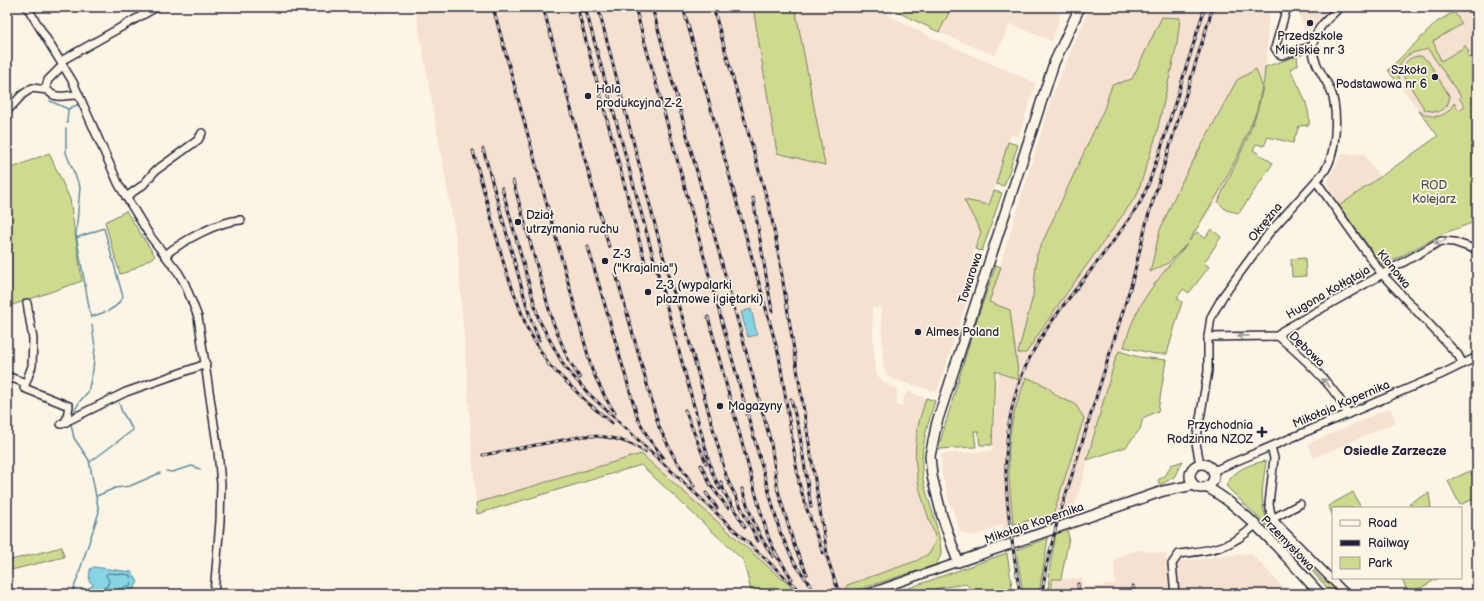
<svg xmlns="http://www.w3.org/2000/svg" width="1484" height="601" font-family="'Balsamiq Sans',sans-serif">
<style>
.built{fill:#f6e1d0}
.green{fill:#cedb8f;stroke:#787e65}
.water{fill:#86d4e4;stroke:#5e8da0}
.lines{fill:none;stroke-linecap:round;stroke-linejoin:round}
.shore{stroke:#4a697f;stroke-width:1}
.stream{stroke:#5e8da0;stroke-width:1.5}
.minor-casing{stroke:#22223b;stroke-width:10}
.major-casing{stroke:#22223b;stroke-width:12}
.minor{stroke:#fcf5e5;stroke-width:7}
.major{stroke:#fcf5e5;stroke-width:9}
.rail-casing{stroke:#22223b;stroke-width:3}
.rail{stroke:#fcf5e5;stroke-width:1.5;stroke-dasharray:4.5;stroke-linecap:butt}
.oneway{stroke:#9a9698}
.poi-dot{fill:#22223b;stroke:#fcf5e5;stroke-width:1.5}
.labels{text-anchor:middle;stroke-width:3.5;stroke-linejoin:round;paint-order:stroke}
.poi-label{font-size:12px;fill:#22223b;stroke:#fcf5e5;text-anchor:start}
.park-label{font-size:12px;fill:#4d5050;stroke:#fcf5e5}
.street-label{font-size:12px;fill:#22223b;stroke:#fcf5e5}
.neighbourhood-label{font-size:13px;font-weight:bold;fill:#22223b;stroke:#fcf5e5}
</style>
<rect width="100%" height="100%" fill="#fcf5e5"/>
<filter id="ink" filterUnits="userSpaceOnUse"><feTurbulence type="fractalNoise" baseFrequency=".025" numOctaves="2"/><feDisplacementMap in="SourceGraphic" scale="8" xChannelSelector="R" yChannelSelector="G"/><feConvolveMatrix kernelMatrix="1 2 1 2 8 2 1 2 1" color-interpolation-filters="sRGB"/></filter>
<g filter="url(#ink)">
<!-- built -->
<g class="built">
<path d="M415,7H753L777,153L824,165L795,7H874L928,36L1036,83L1019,136L1011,135L989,205L964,200L981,232L972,257L981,259L937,392L892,379L886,374L883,365L881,307L872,308L875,372L884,383L897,389V405L903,406L904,396L909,392L926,398L917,432L915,453L916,477L922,502L936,539L930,553L916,561L847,585L844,594H799L641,454L476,503L457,244Z"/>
<path d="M952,7H1047L1061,14L1052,41L1010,24L995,56L939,32Z"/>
<path d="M1090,7H1269L1265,86L1259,109L1241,155L1220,196L1128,330L1113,388L1107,397L1073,512L1004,537L1003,524L980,534L970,536L960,531L949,500L942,475L941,454L992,451L1000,346L978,337L1054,91Z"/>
<path d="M1296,7H1332L1306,33Z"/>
<path d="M1454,7H1477V109L1438,136L1388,70Z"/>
<path d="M1342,154H1364L1380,177L1339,206L1331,194L1327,182Z"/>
<path d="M1390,408L1396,422L1314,458L1308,444Z"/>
<path d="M1138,550L1166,554L1170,594H1052V579L1082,578L1084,588L1115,584L1114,561L1123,554Z"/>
<path d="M1251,553L1290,594H1179L1176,564L1180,561Z"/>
</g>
<!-- green -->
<g class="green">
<path d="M753,7H795L825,165L777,153Z"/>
<path d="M887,7H952L939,32Z"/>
<path d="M1454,12L1462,24L1433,41L1441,61L1463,48V45L1464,44L1469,52L1467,54L1469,58L1472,57L1477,65L1476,67L1477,70V221L1442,234L1383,266L1339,206L1438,136L1419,111C1432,119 1446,119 1454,103L1459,110L1465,106L1459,98L1461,97L1428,49C1424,51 1421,50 1416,52C1402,55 1396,68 1400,82L1398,84L1388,70L1437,22Z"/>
<path d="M1162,17L1180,18L1177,44L1156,136L1137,195L1054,311L1026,353H1018L1033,296L1037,254L1104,109L1112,85L1132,79Z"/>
<path d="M1297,56L1298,65L1290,69C1298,85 1311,106 1309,125L1299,126L1293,143L1268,137L1264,146L1256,144L1253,150L1273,163L1239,213L1226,210L1218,202C1237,158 1263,116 1265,67Z"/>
<path d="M1421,56L1428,61L1450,97L1447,106L1438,112L1425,110L1403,75C1401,63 1410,56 1421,56Z"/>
<path d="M1256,69L1262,86L1257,110L1239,153L1219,192L1189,241L1197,232L1205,238L1211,229L1221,237L1204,263L1209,267L1189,293L1183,289L1177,298L1182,302L1167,354H1155L1124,347C1136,302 1158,279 1187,244L1168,263L1150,272L1160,230L1179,187L1237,80Z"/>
<path d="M1008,142L1018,145L1004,186L996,184Z"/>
<path d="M49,153L70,199L82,281L7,307V170Z"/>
<path d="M994,191L1002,193L982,251L975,249L981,232L964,200L989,205Z"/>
<path d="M126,211L155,256L130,271L120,274L105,222Z"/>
<path d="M1305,258L1306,276L1292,277L1291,259Z"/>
<path d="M996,265L1001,267L989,302L1010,310L1019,380L995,371L992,445H980L978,431H974L976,447L938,449L973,331Z"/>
<path d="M1119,351L1139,357L1166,360L1158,411L1143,418L1140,429L1126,447L1087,460L1115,360Z"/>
<path d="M1026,377L1046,386L1059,397L1075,404L1084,418L1053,515L1013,524C1010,489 1005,453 1013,418C1016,404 1022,390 1026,377Z"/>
<path d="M926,398L935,401C927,426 919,452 923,479C927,498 942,536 941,554C940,558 938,561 935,565L844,594L847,585L916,561L930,553L936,539C923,502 911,474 917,434C918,422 923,409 926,398Z"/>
<path d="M641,454L799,594H752L743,560L641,465L477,514L476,503Z"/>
<path d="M1183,461L1174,477L1160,485L1158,480L1166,475L1171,465Z"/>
<path d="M1266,461C1263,486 1256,511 1275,530L1278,528L1294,545L1292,548L1325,582L1329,581L1340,593L1338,594H1333L1282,539L1273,532L1226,486C1233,470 1249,464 1266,461Z"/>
<path d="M1470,471L1477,486V497L1460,505L1448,481Z"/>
<path d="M1353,492L1361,508H1333V516L1328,506Z"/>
<path d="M1429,493L1431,508H1414L1409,503Z"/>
<path d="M1067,530L1069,538L1061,579H1052V594H1048L1050,565L1056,533Z"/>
<path d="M1048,538L1039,594H1023L1016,550Z"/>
<path d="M62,547L64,557L7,571V561Z"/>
<path d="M1007,553L1013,594H970V588L966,584L938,588L923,594H892Z"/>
<path d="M1401,578H1439L1409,594Z"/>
</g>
<!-- water -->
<g class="water">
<path d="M751,309L757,335L748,337L741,312Z"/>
<path d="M94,567L132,572L138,582L134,589L117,594H83L86,589L92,586L93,584L89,581L90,569Z"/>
</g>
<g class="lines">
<!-- shore -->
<path class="shore" d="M87,594L96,588L102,589L107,586L109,581L106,575L108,573L130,575L131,585L119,589L117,594"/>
<!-- stream -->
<g class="stream">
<path d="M50,101L68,109L67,123"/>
<path d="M68,109L79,104"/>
<path d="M66,128V153L80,187L76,235L91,318"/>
<path d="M76,238L104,228L123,297L116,306L108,311"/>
<path d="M91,317L105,312"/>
<path d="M72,415L80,401L88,392L93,370L95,347L92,325"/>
<path d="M71,424L74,438L89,460L99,512L72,594"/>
<path d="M90,462L133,430L122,412L119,403"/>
<path d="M166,471L172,472L192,466L200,469"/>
<path d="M97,496L115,488L130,486L160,473"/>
</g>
<defs>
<g id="minor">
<path d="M27,7L73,82L119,185L150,236L178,272L185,284L198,317L218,451L221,484L220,521L214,594"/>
<path d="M1287,7L1275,48L1279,54L1282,55L1313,46"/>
<path d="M61,61L157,7"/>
<path d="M63,65L48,80L46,87C53,102 66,94 79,95"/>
<path d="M7,111L22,95L32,88L47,90"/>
<path d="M1316,181L1381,273L1458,355L1463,364"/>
<path d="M126,197L143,185L155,171L198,140L202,133"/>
<path d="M165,255C183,241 218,221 241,220"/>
<path d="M27,303L33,339L32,366L24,388L69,406L66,422"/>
<path d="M1278,336L1282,331L1441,241L1454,242L1477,250"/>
<path d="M1208,337L1278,336C1302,356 1335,386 1348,414"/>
<path d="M7,376L25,383"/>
<path d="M61,424L126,392L206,364"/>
<path d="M1271,447L1274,458L1269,504L1272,519L1346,594"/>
<path d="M1200,464L1196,443L1208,371V337L1211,317L1223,296L1269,233L1323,173C1337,156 1339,109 1330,89C1324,76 1312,62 1313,47C1313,30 1329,18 1340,7"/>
<path d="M1213,471L1440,375L1477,357"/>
<path d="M1272,519L1300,504"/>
<path d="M866,594L958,562"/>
<path d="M1175,594L1172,564L1179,554C1211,550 1230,549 1254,526"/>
</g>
<g id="major">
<path d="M1080,7L1054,63L937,422L930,456L932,476L942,516L958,562L1163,491L1194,485"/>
<circle cx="1202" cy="476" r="12"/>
<path d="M1206,487C1244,506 1291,562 1320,594"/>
</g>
</defs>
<!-- minor casing -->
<use href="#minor" class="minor-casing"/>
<!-- major casing -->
<use href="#major" class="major-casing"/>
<!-- minor -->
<use href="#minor" class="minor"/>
<!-- major -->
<use href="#major" class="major"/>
<defs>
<g id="rail">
<path d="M493,7L592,370L606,399L615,413"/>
<path d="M543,7L609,247"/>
<path d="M577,7L645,262"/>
<path d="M585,7L712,472L720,489"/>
<path d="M598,7L670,282L683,319L727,479L758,541"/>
<path d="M635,7L780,532L794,562L816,594"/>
<path d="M652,7L771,443L778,491"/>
<path d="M683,7L779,356L799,483L806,507L823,553"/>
<path d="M713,7L770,210L777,245L828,560L836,584"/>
<path d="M483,149L530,317L539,340"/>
<path d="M473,151L505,268L527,328L549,365L588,403L612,423"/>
<path d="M1157,161L1205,7"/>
<path d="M513,181L552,320L568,359L580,378"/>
<path d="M502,188L539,320L564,366L588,393L803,594"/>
<path d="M753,198L772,311"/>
<path d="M588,247L638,419L649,439L663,457"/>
<path d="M616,274L659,427L674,457L694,486"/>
<path d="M708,317L759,506L769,539L778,558"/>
<path d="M791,399L799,430L811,507"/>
<path d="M685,410L706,463"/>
<path d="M483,455L584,436C607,435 626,439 645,452"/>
<path d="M701,465L711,486L728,508"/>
<path d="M721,482L725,494L745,527"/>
<path d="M777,487L795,548L807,574"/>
<path d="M742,489C750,515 758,535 773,557"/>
<path d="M706,493L717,508"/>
<path d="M776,554L792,579"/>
<path d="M834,579L840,594"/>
<path d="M1078,584L1079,594"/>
<path d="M1133,586L1134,594"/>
<path d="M1020,594C1007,508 990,426 1036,346C1066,295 1110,252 1141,201L1149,183L1158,156"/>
<path d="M1042,594L1046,567L1057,523L1132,282L1147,220L1213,7"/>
</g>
</defs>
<!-- rail casing -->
<use href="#rail" class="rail-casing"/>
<!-- rail -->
<use href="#rail" class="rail"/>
</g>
<!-- one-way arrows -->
<defs><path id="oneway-shaft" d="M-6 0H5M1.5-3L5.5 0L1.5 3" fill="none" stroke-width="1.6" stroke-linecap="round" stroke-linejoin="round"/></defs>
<g class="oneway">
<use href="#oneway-shaft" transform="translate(1440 242) rotate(164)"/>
<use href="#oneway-shaft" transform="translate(1243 336) rotate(179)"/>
<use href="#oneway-shaft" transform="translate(1326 383) rotate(-134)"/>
</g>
</g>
<!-- markers -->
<g class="poi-dot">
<circle cx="1310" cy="23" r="4"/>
<circle cx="1435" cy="77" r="4"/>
<circle cx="588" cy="96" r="4"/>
<circle cx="518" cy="222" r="4"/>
<circle cx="605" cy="261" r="4"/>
<circle cx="648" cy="292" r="4"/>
<circle cx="918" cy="332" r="4"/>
<circle cx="720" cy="406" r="4"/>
<path d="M1260 426h4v4h4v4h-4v4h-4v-4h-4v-4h4z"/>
</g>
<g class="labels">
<!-- poi labels -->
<g class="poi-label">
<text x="1310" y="40" text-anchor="middle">Przedszkole<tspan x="1310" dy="14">Miejskie nr 3</tspan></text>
<text x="1427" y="74" text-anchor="end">Szkoła<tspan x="1427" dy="14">Podstawowa nr 6</tspan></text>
<text x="596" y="93">Hala<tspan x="596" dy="14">produkcyjna Z-2</tspan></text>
<text x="526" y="219">Dział<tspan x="526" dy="14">utrzymania ruchu</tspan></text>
<text x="613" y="258">Z-3<tspan x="613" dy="14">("Krajalnia")</tspan></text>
<text x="656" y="289">Z-3 (wypalarki<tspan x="656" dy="14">plazmowe i giętarki)</tspan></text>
<text x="926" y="336">Almes Poland</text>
<text x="728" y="410">Magazyny</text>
<text x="1253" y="429" text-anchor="end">Przychodnia<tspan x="1253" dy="14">Rodzinna NZOZ</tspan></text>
</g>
<!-- park labels -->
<g class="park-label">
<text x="1434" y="189">ROD<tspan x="1434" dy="14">Kolejarz</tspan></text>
</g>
<!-- street labels -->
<g class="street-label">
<text transform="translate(1265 222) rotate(-51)" y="4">Okrężna</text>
<text transform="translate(1394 269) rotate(51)" y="4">Klonowa</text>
<text transform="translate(970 278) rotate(-72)" y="4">Towarowa</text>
<text transform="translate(1328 292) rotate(-30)" y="4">Hugona Kołłątaja</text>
<text transform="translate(1307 349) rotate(44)" y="4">Dębowa</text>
<text transform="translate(1341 404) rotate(-23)" y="4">Mikołaja Kopernika</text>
<text transform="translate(1034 523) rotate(-19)" y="4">Mikołaja Kopernika</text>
<text transform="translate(1288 543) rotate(46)" y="4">Przemysłowa</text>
</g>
<!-- neighbourhood labels -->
<g class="neighbourhood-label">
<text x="1395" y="455">Osiedle Zarzecze</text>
</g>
</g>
<!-- margin -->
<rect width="1484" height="601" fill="none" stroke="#fcf5e5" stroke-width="24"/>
<rect x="12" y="12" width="1460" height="577" fill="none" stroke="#22223b" stroke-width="1.5" filter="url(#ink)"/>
<!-- legend -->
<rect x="1332" y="507" width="130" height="72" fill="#fcf5e5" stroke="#a5a1a1"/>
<rect x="1340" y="520" width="20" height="6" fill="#fcf5e5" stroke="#a5a1a1"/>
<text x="1368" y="527" font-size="12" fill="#22223b">Road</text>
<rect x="1340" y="540" width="20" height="6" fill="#22223b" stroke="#a5a1a1"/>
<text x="1368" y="547" font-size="12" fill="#22223b">Railway</text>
<rect x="1340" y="557" width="20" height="12" fill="#cedb8f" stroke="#a5a1a1"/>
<text x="1368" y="567" font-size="12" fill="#22223b">Park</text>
</svg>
